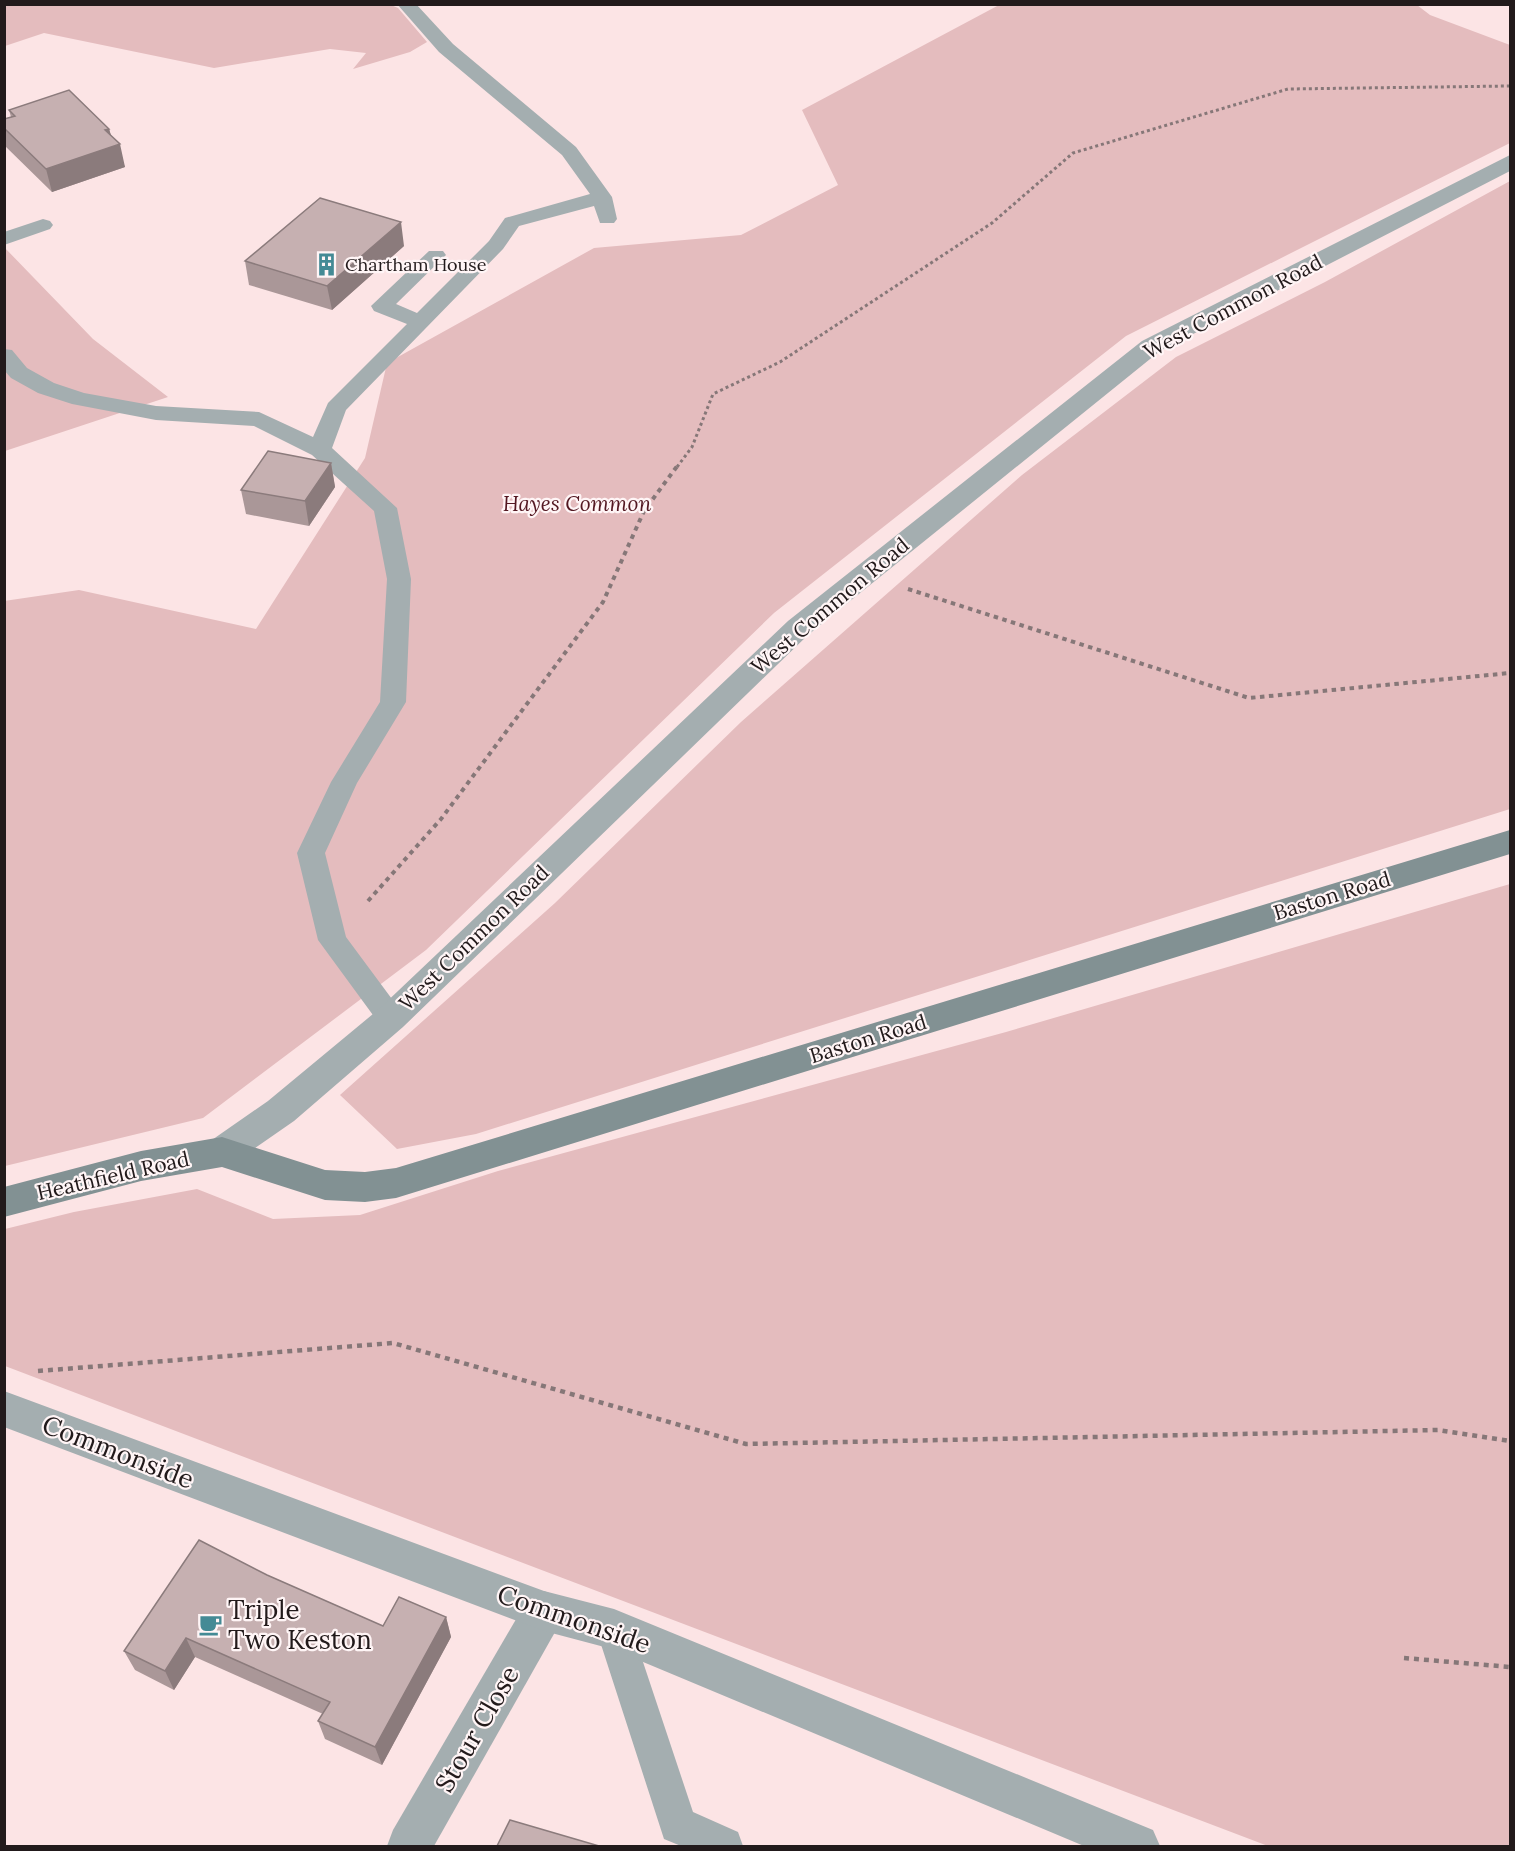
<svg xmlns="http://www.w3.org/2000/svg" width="1515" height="1851" font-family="Lora,serif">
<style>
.green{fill:#e4bcbe}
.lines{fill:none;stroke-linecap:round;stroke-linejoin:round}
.path-far2{stroke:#867778;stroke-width:3;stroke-dasharray:3 3;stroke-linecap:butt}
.path-far1{stroke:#867778;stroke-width:4;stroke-dasharray:4.5 4.5;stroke-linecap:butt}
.path{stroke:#867778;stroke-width:4.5;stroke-dasharray:5 5;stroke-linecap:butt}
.service{fill:#a4aeb0;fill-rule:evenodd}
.minor{fill:#a4aeb0;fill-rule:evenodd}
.tertiary{fill:#a4aeb0;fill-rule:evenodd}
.secondary{fill:#829193;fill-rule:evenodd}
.wall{fill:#aa9798}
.shaded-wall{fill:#8b7b7c}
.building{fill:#c6b0b1;stroke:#8b7b7c;stroke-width:1.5}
.labels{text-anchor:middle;stroke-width:4.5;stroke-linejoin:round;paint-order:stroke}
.far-poi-label{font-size:18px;fill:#221a1b;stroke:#fff5f6;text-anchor:start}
.street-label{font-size:21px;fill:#221a1b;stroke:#fff5f6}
.park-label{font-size:21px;font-style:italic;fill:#531721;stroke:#fff5f6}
.near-street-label{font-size:26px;fill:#221a1b;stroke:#fff5f6}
.near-poi-label{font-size:26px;fill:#221a1b;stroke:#fff5f6;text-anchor:start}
</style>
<rect width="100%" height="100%" fill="#fce4e5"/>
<!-- green -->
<g class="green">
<path d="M4,5H391L398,8L427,42L410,52L353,69L366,53L330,49L214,68L44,33L5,46Z"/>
<path d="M999,5H1417L1430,15L1510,45V143L1126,336L774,613L426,950L203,1118L5,1166L4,601L79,590L256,629L365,458L387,363L594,248L741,235L838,185L802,110Z"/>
<path d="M1510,181V809L476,1134L397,1149L340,1095L555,903L741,722L1022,475L1176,357L1325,282Z"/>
<path d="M4,247L93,339L168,397L5,451Z"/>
<path d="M1510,884V1846H1268L5,1366V1229L74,1212L197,1189L273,1219L360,1215L498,1171L1006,1032Z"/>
</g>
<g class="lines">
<!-- path-far2 -->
<path class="path-far2" d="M677,467L692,447L713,394L780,362L992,223L1073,153L1288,89L1510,86"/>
<!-- path-far1 -->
<g class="path-far1">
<path d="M908,589L1249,698L1510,673"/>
<path d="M368,901L441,819L603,602L644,511L678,465"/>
</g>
<!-- path -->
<g class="path">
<path d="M38,1371L393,1343L746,1444L1438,1430L1510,1441"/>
<path d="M1404,1658L1510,1667"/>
</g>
<!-- service -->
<g class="service">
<path d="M397,4H416L453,44L576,147L612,197L617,219L614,223H600L594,206L519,226L503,249L346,410L332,448L397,508L411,579L406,702L357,783L325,853L346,937L406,1018L401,1026L391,1030L381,1026L318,940L297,853L331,782L380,702L387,579L374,511L312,455L254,426L156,420L72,404L38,393L11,378L4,370V349L12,350L27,368L54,383L84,393L156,406L259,412L313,437L328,403L407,324L374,311L371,306L429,251H443L446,255L396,304L417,313L489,241L505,218L590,194L562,155L439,52Z"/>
<path d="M43,219L50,221L53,225L50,229L4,245V232Z"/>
<path d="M614,1611L627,1617L632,1629L693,1812L738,1832L743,1846H681L664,1839L596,1629L601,1617Z"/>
</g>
<!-- minor -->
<path class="minor" d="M544,1591L559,1597L565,1611L559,1625L434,1846H387L393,1830L529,1597Z"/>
<!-- tertiary -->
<g class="tertiary">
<path d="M1510,155V171L1160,351L808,635L403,1027L294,1121L235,1162L222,1167L209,1162L204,1152L209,1142L268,1101L379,1009L788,621L1142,341Z"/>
<path d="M4,1391L544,1591L614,1609L1153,1830L1160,1846H1084L612,1649L544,1631L4,1427Z"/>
</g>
<!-- secondary -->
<path class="secondary" d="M1510,830V854L396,1198L365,1202L325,1200L222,1167L141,1181L4,1217V1187L141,1151L222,1137L325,1170L365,1172L396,1168Z"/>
</g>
<!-- wall -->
<g class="wall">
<path d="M9,110L109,129L111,135L125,167L52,192L4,145V119L11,117Z"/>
<path d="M404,246L332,310L249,285L245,261Z"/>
<path d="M331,463L335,487L309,526L246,514L241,490Z"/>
<path d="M267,1575L383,1626L446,1617L451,1637L382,1765L325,1739L318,1721L323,1714L195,1657L174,1690L135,1670L124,1651Z"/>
</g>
<!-- shaded-wall -->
<g class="shaded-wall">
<path d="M109,129L114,146L120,144L125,167L52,192L46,169L105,130Z"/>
<path d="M401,222L404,246L332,310L327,286Z"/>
<path d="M331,463L335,487L309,526L305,501Z"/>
<path d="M446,1617L451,1637L382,1765L375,1747Z"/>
<path d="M186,1638L195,1657L174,1690L165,1671Z"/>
</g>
<!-- building -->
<g class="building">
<path d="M69,90L109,129L105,130L120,144L46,169L4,128V119L15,116L9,110Z"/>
<path d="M320,198L401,222L327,286L245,261Z"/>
<path d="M268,451L331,463L305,501L241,490Z"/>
<path d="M199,1540L267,1575L383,1626L399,1597L446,1617L375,1747L318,1721L330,1702L186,1638L165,1671L124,1651Z"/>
<path d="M510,1820L599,1846H497Z"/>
</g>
<!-- icons -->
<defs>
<symbol id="building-bare" viewBox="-9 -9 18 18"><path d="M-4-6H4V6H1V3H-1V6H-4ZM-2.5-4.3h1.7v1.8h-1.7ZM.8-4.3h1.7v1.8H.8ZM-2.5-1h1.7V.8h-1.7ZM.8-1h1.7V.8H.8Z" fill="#448a95" stroke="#fff5f6" stroke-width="2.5" paint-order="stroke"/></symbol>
<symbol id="cafe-bare" viewBox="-9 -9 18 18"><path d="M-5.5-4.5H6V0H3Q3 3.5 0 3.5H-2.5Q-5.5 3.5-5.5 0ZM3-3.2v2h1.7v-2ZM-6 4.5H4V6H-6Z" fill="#448a95" stroke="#fff5f6" stroke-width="2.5" paint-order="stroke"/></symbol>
</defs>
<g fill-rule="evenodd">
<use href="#building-bare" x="310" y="248" width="33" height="33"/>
<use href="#cafe-bare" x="194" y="1608" width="33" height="33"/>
</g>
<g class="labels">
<!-- far-poi labels -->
<g class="far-poi-label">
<text x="345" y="271">Chartham House</text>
</g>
<!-- street labels -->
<g class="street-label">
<text transform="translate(1233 307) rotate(-28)" y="7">West Common Road</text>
<text transform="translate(830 606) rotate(-40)" y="7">West Common Road</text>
<text transform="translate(1332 896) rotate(-17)" y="7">Baston Road</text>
<text transform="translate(474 938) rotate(-44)" y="7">West Common Road</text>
<text transform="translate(868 1039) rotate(-17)" y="7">Baston Road</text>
<text transform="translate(113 1176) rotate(-13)" y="7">Heathfield Road</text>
</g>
<!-- park labels -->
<g class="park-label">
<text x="577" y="511">Hayes Common</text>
</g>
<!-- near-street labels -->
<g class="near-street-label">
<text transform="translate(118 1452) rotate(21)" y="9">Commonside</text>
<text transform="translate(574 1619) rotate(19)" y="9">Commonside</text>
<text transform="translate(477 1729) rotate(-60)" y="9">Stour Close</text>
</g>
<!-- near-poi labels -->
<g class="near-poi-label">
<text x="228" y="1619">Triple<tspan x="228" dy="30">Two Keston</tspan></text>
</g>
</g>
<!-- border -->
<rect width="1515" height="1851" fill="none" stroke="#221a1b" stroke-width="12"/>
</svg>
